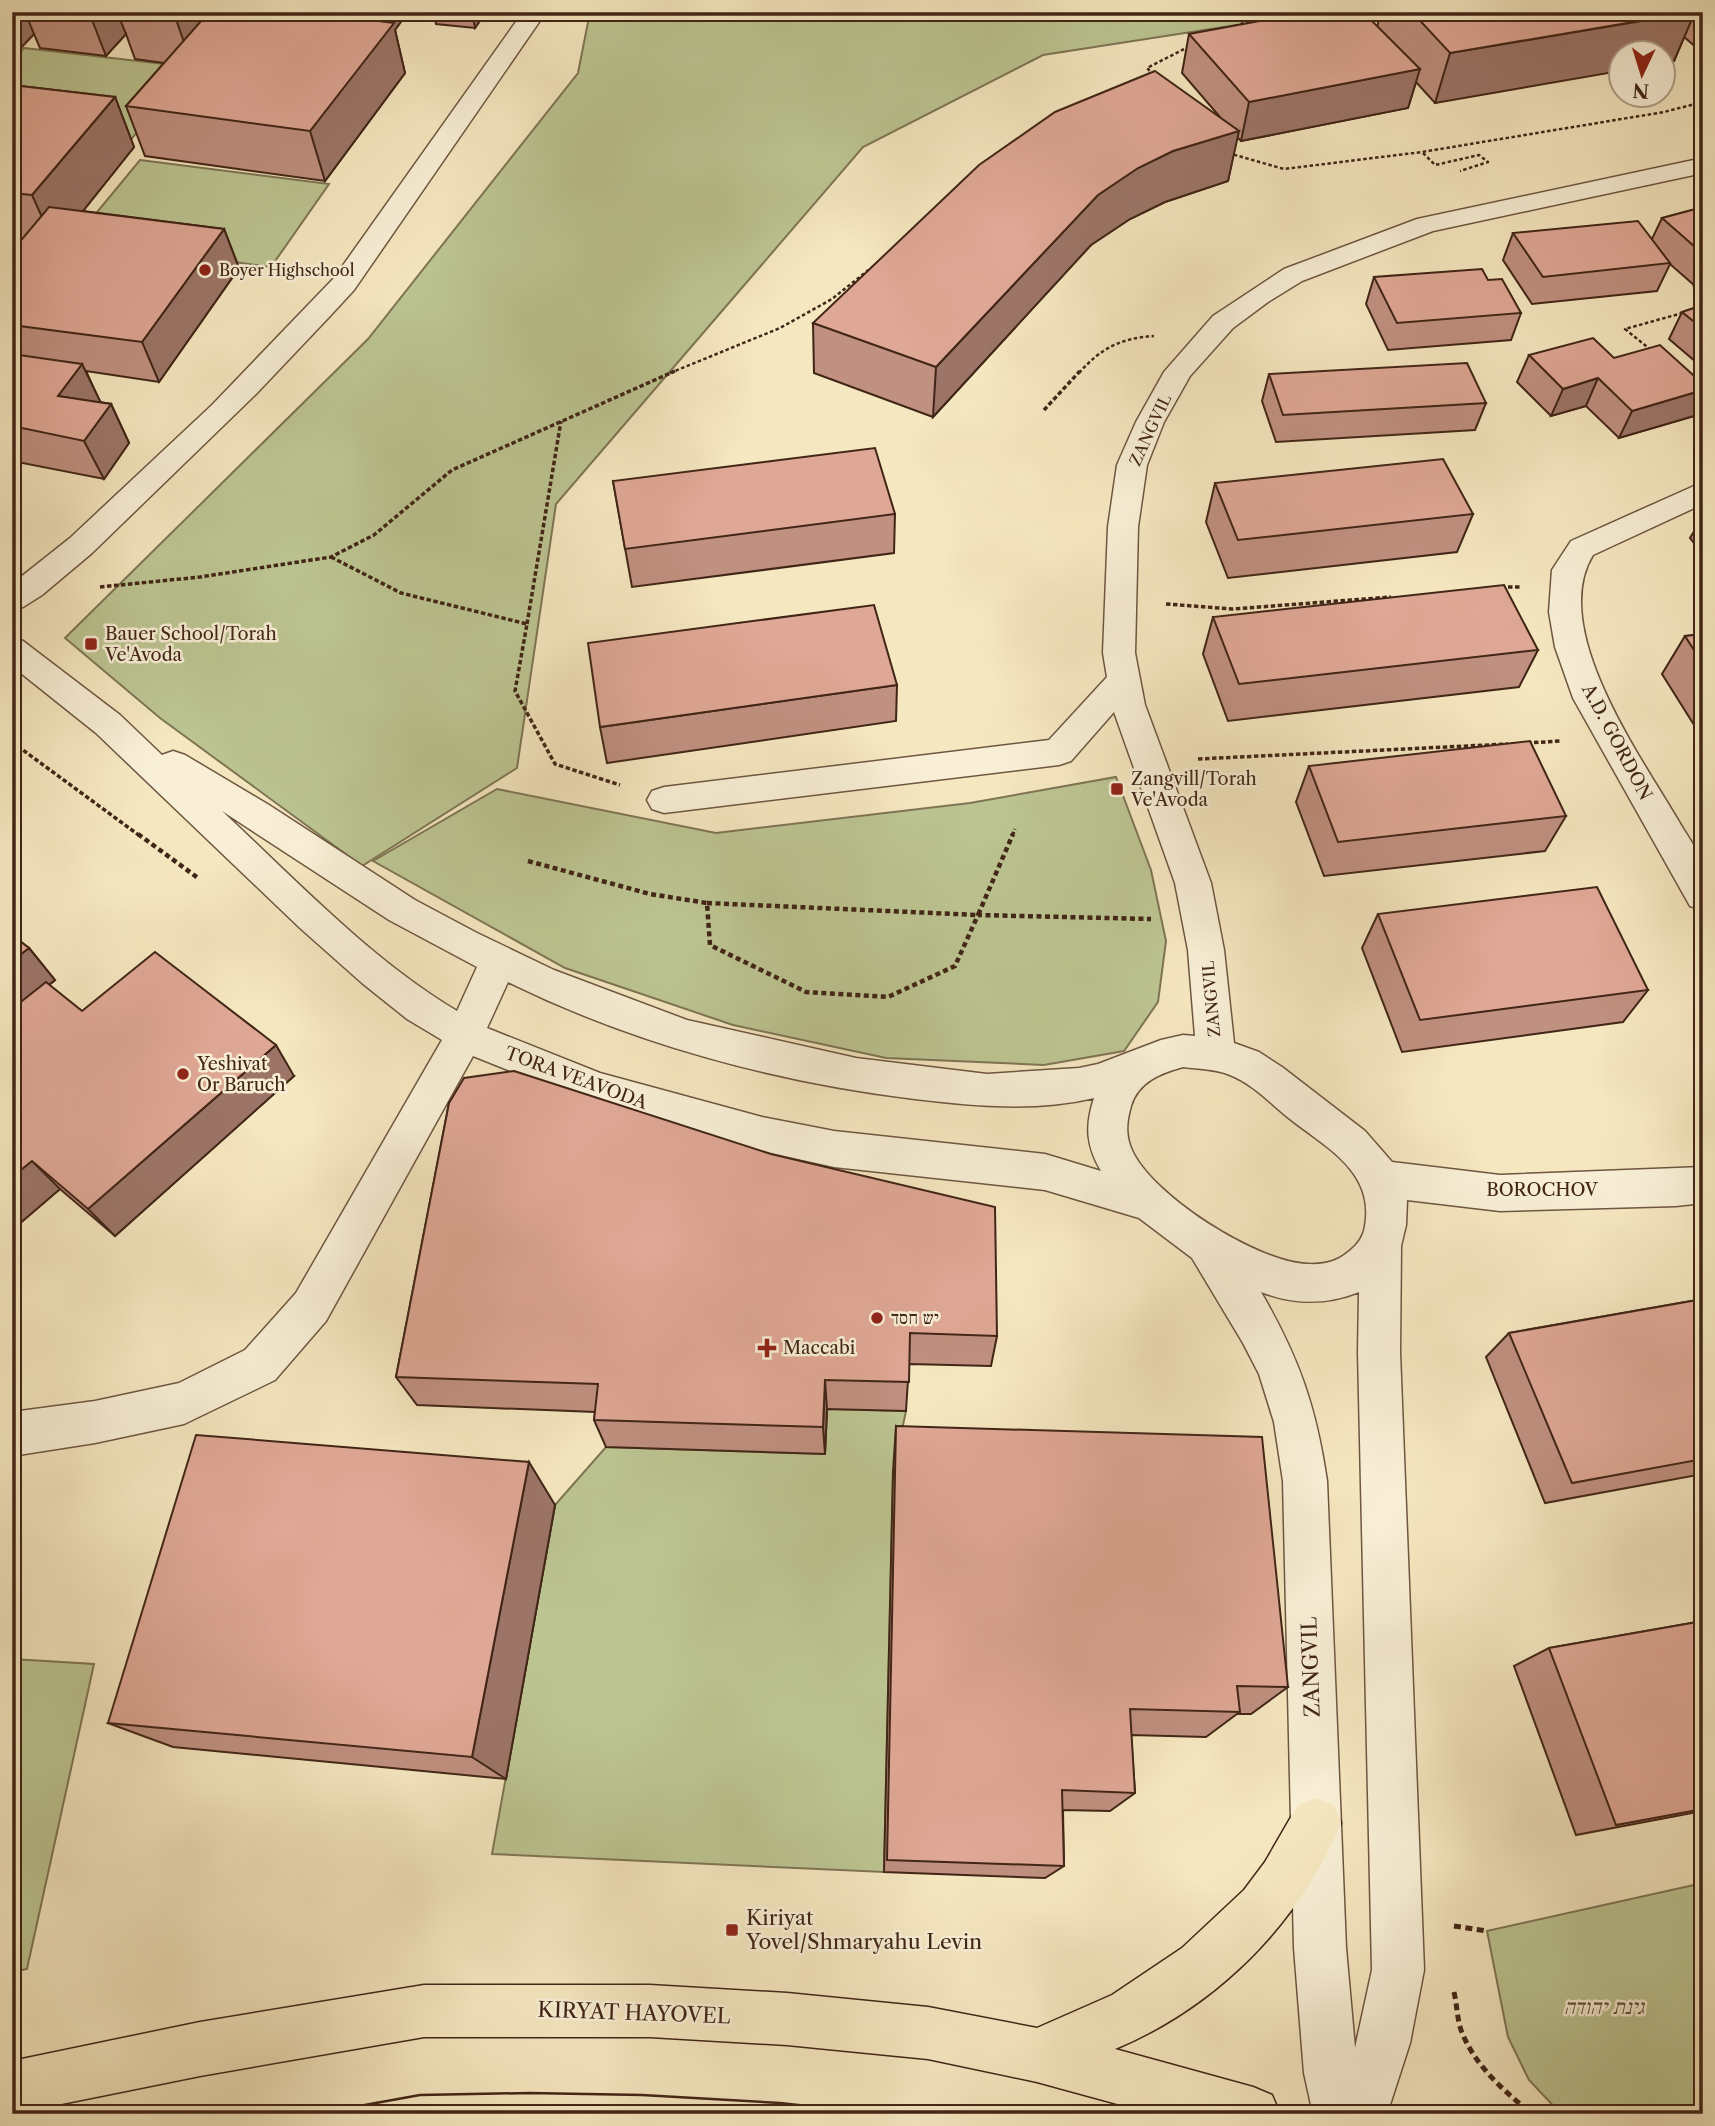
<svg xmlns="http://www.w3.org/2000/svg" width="1715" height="2126" font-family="'Libre Caslon Text','Frank Ruhl Libre',serif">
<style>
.green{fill:#bcc592;stroke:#7e7554;stroke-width:2}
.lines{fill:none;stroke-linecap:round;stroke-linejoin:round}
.minor-casing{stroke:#6e5640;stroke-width:3}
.major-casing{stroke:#412516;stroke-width:3}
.path-far3{stroke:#412516;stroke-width:2.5;stroke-dasharray:3.5 2.5;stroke-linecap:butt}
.path-far2{stroke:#412516;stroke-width:3.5;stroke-dasharray:4.5 2.5;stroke-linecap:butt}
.path-far1{stroke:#412516;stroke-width:4.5;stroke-dasharray:5 3.5;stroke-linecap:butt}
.path{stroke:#412516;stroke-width:5;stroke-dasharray:7 4.5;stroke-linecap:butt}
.minor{fill:#f8efd6;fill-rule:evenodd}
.major{fill:#f5e7c0;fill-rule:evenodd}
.tram{stroke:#412516;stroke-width:2.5}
.wall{fill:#c09080;stroke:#412516;stroke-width:2}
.shaded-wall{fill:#9c7568;stroke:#412516;stroke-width:2}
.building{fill:#dfa795;stroke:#412516;stroke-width:2}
.poi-dot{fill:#8f2418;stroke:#f8efd6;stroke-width:2.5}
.labels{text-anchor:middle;stroke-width:5;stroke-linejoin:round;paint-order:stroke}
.far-poi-label{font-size:16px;fill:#412516;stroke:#f8efd6;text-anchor:start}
.far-street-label{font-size:16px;fill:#412516;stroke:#f8efd6}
.poi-label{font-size:18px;fill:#412516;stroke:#f8efd6;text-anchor:start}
.street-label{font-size:18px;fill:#412516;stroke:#f8efd6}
.near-street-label{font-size:21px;fill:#412516;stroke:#f8efd6}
.near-poi-label{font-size:21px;fill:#412516;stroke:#f8efd6;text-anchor:start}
.near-park-label{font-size:21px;font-style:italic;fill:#604d35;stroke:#f8efd6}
</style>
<rect width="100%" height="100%" fill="#f5e7c0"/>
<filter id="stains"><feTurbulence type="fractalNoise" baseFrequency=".00286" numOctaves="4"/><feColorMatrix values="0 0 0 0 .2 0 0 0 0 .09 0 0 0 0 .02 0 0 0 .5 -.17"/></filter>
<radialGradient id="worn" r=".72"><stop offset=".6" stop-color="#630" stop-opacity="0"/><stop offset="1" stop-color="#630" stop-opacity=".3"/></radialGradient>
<!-- green -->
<g class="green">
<path d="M590,12H1320L1043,55L863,147L556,504L517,768L362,866L160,718L65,638L368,339L578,73Z"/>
<path d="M24,48L191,67L128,143L12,129V57H16Z"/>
<path d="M140,160L329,184L271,267L74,240Z"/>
<path d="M1116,777L1151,870L1166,941L1158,1002L1124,1051L1044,1065L886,1058L733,1025L565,968L373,861L497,789L716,833L970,803Z"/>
<path d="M827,1409L906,1411L893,1472L884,1872L492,1854L555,1505L606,1447L824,1454Z"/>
<path d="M12,1659L94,1664L27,1969L12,1972Z"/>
<path d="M1703,1883V2114H1561L1529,2080L1508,2037L1487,1931Z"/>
</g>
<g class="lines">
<defs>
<g id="minor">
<path d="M523,12H546L354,290L330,316L257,393L92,553L42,595L23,607L12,610V584L70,538L212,405L334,278Z"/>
<path d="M1703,158V173L1433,231L1302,281L1268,302L1233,328L1190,376L1164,422L1147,465L1138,527L1135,653L1145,705L1211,883L1224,950L1234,1043L1259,1052L1282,1067L1365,1131L1392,1162L1500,1175L1703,1167V1203L1676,1206L1500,1211L1407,1200L1406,1225L1401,1246L1400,1352L1424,1970L1410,2043L1387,2114H1313L1304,2073L1294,1948L1283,1481L1274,1422L1259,1374L1243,1343L1192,1258L1139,1218L1045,1190L834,1167L762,1151L598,1106L473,1056L326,1321L275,1380L184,1424L95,1443L12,1456V1412L95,1401L179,1383L245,1350L296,1293L442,1040L407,1019L362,983L300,928L96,733L12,666V637L23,641L120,715L162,755L173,751L185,755L269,805L415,900L477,933L554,970L687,1020L856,1058L987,1074L1079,1068L1098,1064L1161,1040L1183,1035L1195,1036L1188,950L1175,883L1114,712L1071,761L1059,765L664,813L652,809L647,800L652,791L664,787L1049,740L1107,677L1103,653L1108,527L1117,465L1136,422L1164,372L1213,316L1284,269L1417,219ZM222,811L389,920L477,967L457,1011C371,960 295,879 222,811ZM508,982C634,1044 775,1082 915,1099C974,1106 1035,1112 1094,1098C1085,1126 1086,1145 1101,1171L1045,1154L834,1131L762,1117L600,1073L487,1028ZM1183,1067C1198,1069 1216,1069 1230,1075C1253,1084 1271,1104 1290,1119C1324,1146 1370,1169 1366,1218C1365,1230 1363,1238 1355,1246C1340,1261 1327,1265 1307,1264C1257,1262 1150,1195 1131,1148C1125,1133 1127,1120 1131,1106C1138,1082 1161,1073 1183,1067ZM1261,1292C1295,1305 1326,1305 1359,1292L1358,1352L1372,1970L1355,2048L1346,1948L1327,1481C1316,1406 1299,1358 1261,1292Z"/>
<path d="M1703,482V504L1593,555C1548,628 1641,757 1678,820C1685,833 1697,848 1702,862C1707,875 1703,896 1703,910L1690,906L1573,698L1555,647L1549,612L1552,570L1571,541Z"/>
</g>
<path id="major" d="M1316,1798L1334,1805L1341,1823C1299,1924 1216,2007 1115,2049L1253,2087L1272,2095L1280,2114H1154L1037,2082L928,2059L787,2045L650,2037H424L200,2076L12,2114V2061L200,2022L424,1985H650L787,1993L928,2007L1037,2028L1112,1995L1182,1948L1244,1890L1265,1862L1298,1805Z"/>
</defs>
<!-- minor casing -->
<use href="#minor" class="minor-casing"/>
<!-- major casing -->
<use href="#major" class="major-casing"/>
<!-- path-far3 -->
<g class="path-far3">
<path d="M1229,28L1275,12"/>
<path d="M1154,75L1147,68L1190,46"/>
<path d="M1228,153L1284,169L1422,152L1664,112L1703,102"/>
<path d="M1423,153L1435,165L1479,155L1488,162L1460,171"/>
<path d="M1651,350L1625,329L1686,312"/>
<path d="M670,373L780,328L832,299L876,264"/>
<path d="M1079,373C1101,348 1121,338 1154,336"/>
</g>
<!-- path-far2 -->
<g class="path-far2">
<path d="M1044,410L1080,371"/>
<path d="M331,557L401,593L527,624L515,691L555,764L620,785"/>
<path d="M100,587L200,577L331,557L374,535L452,470L675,371"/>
<path d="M1501,587H1520"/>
<path d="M1166,604L1233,609L1391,597"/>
<path d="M527,624L561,421"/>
<path d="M12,742L140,836"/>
<path d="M1527,743L1560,741"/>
<path d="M1198,759L1508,744"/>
<path d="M1012,836L1015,829"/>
</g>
<!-- path-far1 -->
<g class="path-far1">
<path d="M138,834L198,878"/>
<path d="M528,861L650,894L707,903L710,945L806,992L888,997L955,966L978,915L1151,919"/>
<path d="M707,903L978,915L1013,834"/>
</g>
<!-- path -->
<g class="path">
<path d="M1454,1926L1487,1931"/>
<path d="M1454,1992C1457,2005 1457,2018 1461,2030C1474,2065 1504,2091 1532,2114"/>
</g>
<!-- minor -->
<use href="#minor" class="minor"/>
<!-- major -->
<use href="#major" class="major"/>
<!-- tram -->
<path class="tram" d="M315,2114L420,2095L529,2093L642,2095L780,2103L880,2114"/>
</g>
<!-- wall -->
<g class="wall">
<path d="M12,12H327L326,14L349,17L347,12H408L395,30L405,73L325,181L145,156L126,106L164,63L135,59L126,34L106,56L40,48L34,34L14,55H12Z"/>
<path d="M411,12H486L475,28L436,24L434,15Z"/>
<path d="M1381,12H1703V53L1684,37L1674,61L1662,63V52L1435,103L1416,82L1408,108L1241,141L1237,137L1228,181L1165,202L1130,219L1091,245L933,417L814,373L813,323L1220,117L1182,73L1189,34L1377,27Z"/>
<path d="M12,85L115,97L134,147L83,211L224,229L239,268L159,382L86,371L100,402L111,404L129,443L104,479L12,461V251L20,241L12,240Z"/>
<path d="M1703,207V282L1694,285L1670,264L1657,291L1532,304L1503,260L1513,233L1652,239L1662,218Z"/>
<path d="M1374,277L1488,280L1521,313L1511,340L1388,350L1366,304Z"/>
<path d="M1703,305V368L1669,339L1682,312Z"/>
<path d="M1529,355L1614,358L1694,416L1619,438L1586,406L1551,416L1517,382Z"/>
<path d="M1269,374L1486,403L1475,430L1276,442L1262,401Z"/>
<path d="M613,481L895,514L894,553L632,587Z"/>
<path d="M1215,483L1473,514L1457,552L1228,578L1206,522Z"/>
<path d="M1703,517V555L1690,538Z"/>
<path d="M1213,617L1538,650L1519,687L1228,721L1203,654Z"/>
<path d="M1703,634V735L1701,736L1662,674L1685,636Z"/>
<path d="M897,685L896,721L607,763L600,727Z"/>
<path d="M1309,766L1566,816L1545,851L1324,876L1296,802Z"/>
<path d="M1378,914L1648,990L1623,1022L1402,1052L1362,948Z"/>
<path d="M12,935L29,948L55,980L49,985L82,1011L294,1076L115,1236L60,1189L18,1225L12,1220Z"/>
<path d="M449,1103L997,1336L991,1366L909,1364L906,1411L827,1409L825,1454L606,1447L594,1420L595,1412L417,1405L396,1377Z"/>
<path d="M1703,1299V1474L1545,1503L1486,1357L1509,1333Z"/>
<path d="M896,1426L1288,1687L1251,1714H1237L1206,1737L1131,1735L1135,1793L1110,1811L1063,1810L1064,1866L1045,1878L884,1872L893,1472Z"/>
<path d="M555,1505L506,1779L173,1747L108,1723Z"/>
<path d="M1703,1621V1811L1576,1835L1514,1666L1549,1648Z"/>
</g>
<!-- shaded-wall -->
<g class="shaded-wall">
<path d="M12,12H25L34,34L14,55L12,52Z"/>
<path d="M89,12H117L126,34L106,56Z"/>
<path d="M178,12H230L192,66L175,16Z"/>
<path d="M391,12H408L395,30L405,73L325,181L310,131L393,23Z"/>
<path d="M472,12H486L475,28Z"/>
<path d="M1695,12L1674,61L1662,63V52H1620V71L1435,103L1450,53Z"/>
<path d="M1420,69L1408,108L1241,141L1249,102Z"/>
<path d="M115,97L134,147L55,246L32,195Z"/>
<path d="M1239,131L1228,181L1165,202L1130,219L1091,245L933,417L936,367L1098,195L1138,168L1173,151Z"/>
<path d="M224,229L239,268L159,382L142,342Z"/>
<path d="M1703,266V282L1694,285Z"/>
<path d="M82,364L101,403L58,396Z"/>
<path d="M1598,378L1586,406L1551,416L1563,389Z"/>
<path d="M1703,390V399L1694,416L1619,438L1632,411Z"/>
<path d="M111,404L129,443L104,479L84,441Z"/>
<path d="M29,948L55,980L12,1015V961Z"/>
<path d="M276,1045L294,1076L115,1236L88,1209Z"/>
<path d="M32,1161L60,1189L18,1225L12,1220V1177Z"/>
<path d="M825,1380L827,1409L825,1454L823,1427Z"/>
<path d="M529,1462L555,1505L506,1779L472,1757Z"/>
</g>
<!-- building -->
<g class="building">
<path d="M140,12H178L175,16Z"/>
<path d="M209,12H309L394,23L310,131L126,106Z"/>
<path d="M1309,12H1363L1420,69L1249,102L1189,34Z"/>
<path d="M1412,12H1692L1450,53Z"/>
<path d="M1155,71L1239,131L1173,151L1138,168L1098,195L936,367L813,323L979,165L1055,112Z"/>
<path d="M12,85L115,97L32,195L12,193Z"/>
<path d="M49,207L224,229L142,342L12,325V251Z"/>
<path d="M1703,207V254L1662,218Z"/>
<path d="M1638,221L1670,263L1543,277L1513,233Z"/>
<path d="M1482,269L1488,280L1502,279L1521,313L1397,323L1374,277Z"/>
<path d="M1703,305V329L1682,312Z"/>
<path d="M1593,338L1614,358L1660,345L1703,384V390L1632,411L1598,378L1563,389L1529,355Z"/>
<path d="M12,354L82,364L58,396L111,404L84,441L12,426Z"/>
<path d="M1467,363L1486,403L1283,415L1269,374Z"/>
<path d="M875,448L895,514L625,549L613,481Z"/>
<path d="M1443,459L1473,514L1238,540L1215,483Z"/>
<path d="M1504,585L1538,650L1239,684L1213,617Z"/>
<path d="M874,605L897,685L600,727L588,643Z"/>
<path d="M1703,634V664L1685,636Z"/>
<path d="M1530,741L1566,816L1338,842L1309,766Z"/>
<path d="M1597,887L1648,990L1420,1020L1378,914Z"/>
<path d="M12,935L29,948L12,961Z"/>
<path d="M155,952L276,1045L88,1209L32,1161L12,1177V1009L46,982L82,1011Z"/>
<path d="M514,1071L771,1154L995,1207L997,1336L910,1333L909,1382L825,1380L823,1427L594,1420L598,1384L396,1377L449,1103L464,1078Z"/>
<path d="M1703,1299V1459L1572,1483L1509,1333Z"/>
<path d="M896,1426L1262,1437L1288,1687L1237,1686L1240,1712L1130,1709L1135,1793L1062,1790L1064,1866L887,1860Z"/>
<path d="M196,1435L529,1462L472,1757L108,1723Z"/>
<path d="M1703,1621V1809L1616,1825L1549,1648Z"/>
</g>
<!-- markers -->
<g class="poi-dot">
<circle cx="205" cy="270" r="7"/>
<rect x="84" y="637" width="14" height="14" rx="3.5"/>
<rect x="1110" y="782" width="14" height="14" rx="3.5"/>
<circle cx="183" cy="1074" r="7"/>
<circle cx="877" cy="1318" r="7"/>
<path d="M763.5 1337.5h7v7h7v7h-7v7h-7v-7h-7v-7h7z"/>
<rect x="725" y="1923" width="14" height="14" rx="3.5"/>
</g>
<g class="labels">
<!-- far-poi labels -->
<g class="far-poi-label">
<text x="219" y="276">Boyer Highschool</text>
</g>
<!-- far-street labels -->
<g class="far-street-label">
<text transform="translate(1150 430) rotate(-65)" y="6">ZANGVIL</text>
<text transform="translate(1211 999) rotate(-95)" y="6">ZANGVIL</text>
</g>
<!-- poi labels -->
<g class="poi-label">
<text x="105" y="640">Bauer School/Torah<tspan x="105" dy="21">Ve'Avoda</tspan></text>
<text x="1131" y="785">Zangvill/Torah<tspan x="1131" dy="21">Ve'Avoda</tspan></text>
<text x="197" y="1070">Yeshivat<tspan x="197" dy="21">Or Baruch</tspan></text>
<text x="891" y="1324">יש חסד</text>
<text x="783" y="1354">Maccabi</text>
</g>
<!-- street labels -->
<g class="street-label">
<text transform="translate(1617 742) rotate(62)" y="6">A.D. GORDON</text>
<text transform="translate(576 1078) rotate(20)" y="6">TORA VEAVODA</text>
<text x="1542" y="1196">BOROCHOV</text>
</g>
<!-- near-street labels -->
<g class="near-street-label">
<text transform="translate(1311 1667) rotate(-92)" y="7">ZANGVIL</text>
<text transform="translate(634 2013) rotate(2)" y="7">KIRYAT HAYOVEL</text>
</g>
<!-- near-poi labels -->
<g class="near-poi-label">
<text x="746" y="1925">Kiriyat<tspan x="746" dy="24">Yovel/Shmaryahu Levin</tspan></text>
</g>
<!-- near-park labels -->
<g class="near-park-label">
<text x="1604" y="2014">גינת יהודה</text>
</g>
</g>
<!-- margin -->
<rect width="1715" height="2126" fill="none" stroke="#f5e7c0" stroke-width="42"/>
<rect x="14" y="14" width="1687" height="2098" fill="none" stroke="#412516" stroke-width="3.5"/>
<rect x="21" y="21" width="1673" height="2084" fill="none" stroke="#412516" stroke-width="2"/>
<!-- north arrow -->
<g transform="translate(1642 74) rotate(184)"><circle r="33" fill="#f8efd6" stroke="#af9e89" stroke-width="2"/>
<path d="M0-5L12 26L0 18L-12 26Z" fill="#8f2418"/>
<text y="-10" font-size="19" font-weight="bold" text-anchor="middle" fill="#412516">N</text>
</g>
<rect width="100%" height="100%" filter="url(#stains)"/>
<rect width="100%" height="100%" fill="url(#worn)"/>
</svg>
